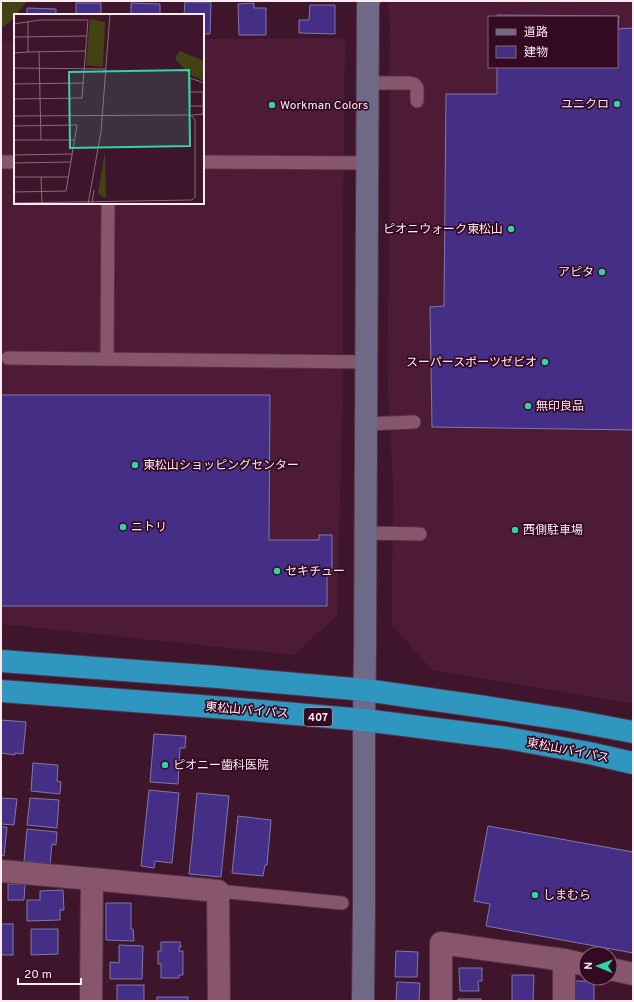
<svg xmlns="http://www.w3.org/2000/svg" width="634" height="1002" font-family="Overpass,'Noto Sans JP',sans-serif">
<style>
.built{fill:#4d1b36;fill-rule:evenodd}
.green{fill:#424213}
.building{fill:#442e86;stroke:#7f79a9}
.lines{fill:none;stroke-linecap:round;stroke-linejoin:round}
.lane-casing{stroke:#543345;stroke-width:15}
.street-casing{stroke:#543345;stroke-width:24}
.secondary-casing{stroke:#543345;stroke-width:24}
.highway-casing{stroke:#543345;stroke-width:24}
.lane{stroke:#87566d;stroke-width:13}
.street{stroke:#87566d;stroke-width:22}
.secondary{stroke:#6d6986;stroke-width:22}
.highway{stroke:#2f96c0;stroke-width:22}
.poi-dot{fill:#31d4a9;stroke:#340a22;stroke-width:1.5}
.labels{text-anchor:middle;stroke-width:3.5;stroke-linejoin:round;paint-order:stroke}
.shield{fill:#340a22;stroke:#c0a7b3;stroke-width:1}
.shield-label{font-size:11px;font-weight:bold;fill:#fceaf1}
.poi-label{font-size:12px;fill:#fceaf1;stroke:#340a22;text-anchor:start}
.street-label{font-size:12px;fill:#fceaf1;stroke:#340a22}
.inset-road{fill:none;stroke:#8b6a7a;stroke-width:1}
.view{fill:#31d4a9;fill-opacity:0.15;stroke:#31d4a9;stroke-width:2}
.inset-edge{fill:none;stroke:#fceaf1;stroke-width:2}
</style>
<rect width="100%" height="100%" fill="#3f152b"/>
<!-- built -->
<g class="built">
<path d="M388,1H633V704L432,670L392,625L393,483L388,391L390,24ZM489,17H617V67H489Z"/>
<path d="M345,38L343,217V380L337,616L294,655L1,624V41H15V203H203V39Z"/>
</g>
<!-- green -->
<path class="green" d="M1,1H27L12,20L1,29Z"/>
<!-- building -->
<g class="building">
<path d="M185,2H211L210,34H203V15H184Z"/>
<rect x="76" y="3" width="25" height="12"/>
<path d="M131,3L160,4V15H131Z"/>
<path d="M254,3V8H266V35H239L238,4Z"/>
<path d="M310,5H335V34L299,33V20H309Z"/>
<path d="M27,8L56,9V15H27Z"/>
<path d="M497,15L619,16L618,29L633,28V430L432,427L430,307L444,306L446,94H497V67H617V17H497Z"/>
<path d="M1,395H270L269,540H319V535H332V576H327V606H1Z"/>
<path d="M1,720L26,722L23,754L15,753V755L1,753Z"/>
<path d="M154,734L186,736L185,748H180L178,784L150,782Z"/>
<path d="M33,763L58,765L57,781L61,782L60,794L31,791Z"/>
<path d="M149,790L179,793L172,863L155,861L154,868L141,866Z"/>
<path d="M197,793L229,796L221,877L189,874Z"/>
<path d="M1,798L17,799L14,825L1,824Z"/>
<path d="M30,798L59,800L57,828L27,825Z"/>
<path d="M238,816L271,820L267,865H265L263,876L232,873Z"/>
<path d="M488,826L633,852V953L486,926L490,904L474,901Z"/>
<path d="M1,827H7L4,856L1,855Z"/>
<path d="M27,829L57,832L56,845L52,844L50,864L24,861Z"/>
<path d="M8,884H25L24,900H8Z"/>
<path d="M63,890L64,910H60V920L27,921V900H40V891Z"/>
<path d="M106,903H131V929H133L134,941L106,940Z"/>
<rect x="1" y="924" width="12" height="31"/>
<path d="M31,929H58V954L31,955Z"/>
<path d="M161,942H180L181,947H179V951H183V975H179V978H161V964H158V951H161Z"/>
<path d="M119,945L143,946L142,979H110V962L119,963Z"/>
<path d="M396,951L418,952L417,977H395Z"/>
<path d="M459,968H482V981H478L479,991H460Z"/>
<path d="M512,975H534L533,1001H512Z"/>
<rect x="575" y="981" width="19" height="20"/>
<path d="M397,982L420,983L419,1001H396Z"/>
<rect x="117" y="985" width="27" height="16"/>
<rect x="157" y="997" width="31" height="4"/>
<rect x="458" y="999" width="23" height="2"/>
</g>
<g class="lines">
<defs>
<g id="lane">
<path d="M368,83H410L414,84L417,88V101"/>
<path d="M1,162H15"/>
<path d="M203,162L368,163"/>
<path d="M8,358L367,362"/>
<path d="M107,359L108,203"/>
<path d="M366,424L414,422"/>
<path d="M366,533L420,534"/>
<path d="M218,891L342,903"/>
</g>
<g id="street">
<path d="M1,871L92,879L218,891L219,1001"/>
<path d="M610,969L633,974"/>
<path d="M91,1001L92,879"/>
<path d="M441,1001V943L564,960L586,965"/>
<path d="M564,1001V960"/>
</g>
<path id="secondary" d="M363,1001L364,905V720L365,652L368,4L369,1"/>
<g id="highway">
<path d="M1,661L218,677L365,690L478,706L569,720L633,732"/>
<path d="M1,691L227,708L364,720L507,738L589,753L633,763"/>
</g>
</defs>
<!-- lane casing -->
<use href="#lane" class="lane-casing"/>
<!-- street casing -->
<use href="#street" class="street-casing"/>
<!-- secondary casing -->
<use href="#secondary" class="secondary-casing"/>
<!-- highway casing -->
<use href="#highway" class="highway-casing"/>
<!-- lane -->
<use href="#lane" class="lane"/>
<!-- street -->
<use href="#street" class="street"/>
<!-- secondary -->
<use href="#secondary" class="secondary"/>
<!-- highway -->
<use href="#highway" class="highway"/>
</g>
<!-- markers -->
<g class="poi-dot">
<circle cx="617" cy="104" r="4"/>
<circle cx="272" cy="105" r="4"/>
<circle cx="511" cy="229" r="4"/>
<circle cx="602" cy="272" r="4"/>
<circle cx="545" cy="362" r="4"/>
<circle cx="528" cy="406" r="4"/>
<circle cx="135" cy="465" r="4"/>
<circle cx="123" cy="527" r="4"/>
<circle cx="515" cy="530" r="4"/>
<circle cx="277" cy="571" r="4"/>
<circle cx="165" cy="765" r="4"/>
<circle cx="535" cy="895" r="4"/>
</g>
<g class="labels">
<!-- shield labels -->
<rect class="shield" x="304" y="708" width="28" height="18" rx="3"/>
<g class="shield-label">
<text x="318" y="721">407</text>
</g>
<!-- poi labels -->
<g class="poi-label">
<text x="609" y="108" text-anchor="end">ユニクロ</text>
<text x="280" y="109">Workman Colors</text>
<text x="503" y="233" text-anchor="end">ピオニウォーク東松山</text>
<text x="594" y="276" text-anchor="end">アピタ</text>
<text x="537" y="366" text-anchor="end">スーパースポーツゼビオ</text>
<text x="536" y="410">無印良品</text>
<text x="143" y="469">東松山ショッピングセンター</text>
<text x="131" y="531">ニトリ</text>
<text x="523" y="534">西側駐車場</text>
<text x="285" y="575">セキチュー</text>
<text x="173" y="769">ピオニー歯科医院</text>
<text x="543" y="899">しまむら</text>
</g>
<!-- street labels -->
<g class="street-label">
<text transform="translate(247 710) rotate(5)" y="4">東松山バイパス</text>
<text transform="translate(568 750) rotate(11)" y="4">東松山バイパス</text>
</g>
</g>
<!-- overview -->
<g transform="translate(14 14)">
<rect width="190" height="190" fill="#3f152b"/>
<path d="M76,5L91,8L89,53L72,51ZM166,37L190,47V67L175,60L164,48L161,44ZM91,138L92,183H88L84,179Z" fill="#424213"/>
<path class="inset-road" d="M0,10L26,6H74L68,84L0,85M0,23L73,22M14,38L72,37M25,38L27,126M0,39L14,38V8M0,54L92,55M190,69L176,64V92H190M0,70L70,69M176,78H190M189,78V100M178,101L190,100M0,102L177,101L181,106V183L178,186L0,189M0,112L63,111L52,177L0,178M0,126H61M0,141L58,140M0,149L57,148M0,163H54M27,163L28,189M74,190L87,118L96,0M78,190L80,176"/>
<path class="view" d="M175,56L176,132L56,134L55,58Z"/>
<rect width="190" height="190" class="inset-edge"/>
</g>
<!-- border -->
<rect width="634" height="1002" fill="none" stroke="#fceaf1" stroke-width="4"/>
<!-- legend -->
<rect x="488" y="16" width="130" height="52" fill="#340a22" stroke="#846475"/>
<rect x="496" y="29" width="20" height="6" fill="#6d6986" stroke="#846475"/>
<text x="524" y="36" font-size="12" fill="#fceaf1">道路</text>
<rect x="496" y="46" width="20" height="12" fill="#442e86" stroke="#846475"/>
<text x="524" y="56" font-size="12" fill="#fceaf1">建物</text>
<!-- north arrow -->
<g transform="translate(598 966) rotate(271)"><circle r="19" fill="#340a22" stroke="#846475"/>
<path d="M0-3L7 15L0 10L-7 15Z" fill="#31d4a9"/>
<text y="-6" font-size="11" font-weight="bold" text-anchor="middle" fill="#fceaf1">N</text>
</g>
<!-- scale -->
<path d="M18 978v6h63v-6" fill="none" stroke="#fceaf1" stroke-width="2"/>
<text x="24" y="978" font-size="12" fill="#fceaf1" stroke="#340a22" stroke-width="3" paint-order="stroke">20 m</text>
</svg>
